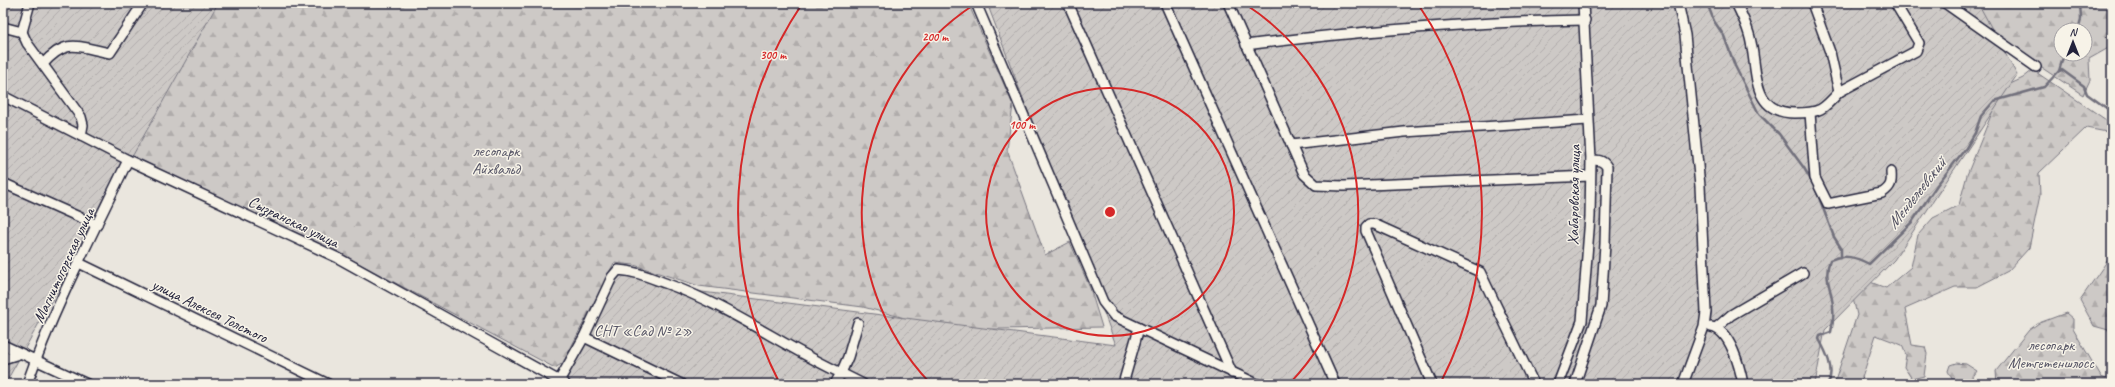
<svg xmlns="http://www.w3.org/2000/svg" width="2115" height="387" font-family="Caveat,sans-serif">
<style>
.forest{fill:url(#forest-firs);stroke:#787680;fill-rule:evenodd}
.garden{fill:url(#garden-furrows);stroke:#787680}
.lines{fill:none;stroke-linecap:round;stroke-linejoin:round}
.stream{stroke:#716f7b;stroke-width:2.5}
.street-casing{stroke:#22223b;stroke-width:12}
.street{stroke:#f7f3e8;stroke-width:9}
.ring{fill:none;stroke:#d62828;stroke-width:2}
.labels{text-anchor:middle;stroke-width:3;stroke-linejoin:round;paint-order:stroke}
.park-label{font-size:16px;fill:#555465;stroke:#f7f3e8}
.street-label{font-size:16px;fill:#22223b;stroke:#f7f3e8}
.water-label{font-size:17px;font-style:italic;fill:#504f60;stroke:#f7f3e8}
.centre{fill:#d62828;stroke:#f7f3e8;stroke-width:2}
.ring-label{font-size:12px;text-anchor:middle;font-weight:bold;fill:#d62828;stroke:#f7f3e8;stroke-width:3;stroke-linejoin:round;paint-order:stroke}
</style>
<defs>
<pattern id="forest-firs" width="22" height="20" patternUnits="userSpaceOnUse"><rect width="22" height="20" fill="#cdc9c6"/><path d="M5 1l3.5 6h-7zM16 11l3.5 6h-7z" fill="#b0acab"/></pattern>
<pattern id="garden-furrows" width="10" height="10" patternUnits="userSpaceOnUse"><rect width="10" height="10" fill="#cdc9c6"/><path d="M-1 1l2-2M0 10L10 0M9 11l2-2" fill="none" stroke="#b0acab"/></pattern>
</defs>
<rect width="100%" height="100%" fill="#eae6de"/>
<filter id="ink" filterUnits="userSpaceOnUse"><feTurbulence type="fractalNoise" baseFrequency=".025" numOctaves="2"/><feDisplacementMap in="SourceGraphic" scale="8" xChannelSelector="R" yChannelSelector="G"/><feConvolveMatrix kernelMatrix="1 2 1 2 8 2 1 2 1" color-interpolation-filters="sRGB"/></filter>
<g filter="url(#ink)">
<!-- forest -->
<g class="forest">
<path d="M219,3H968L1013,105L1007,150L1045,255L1070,242L1090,288L1102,327L950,330L863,307L699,286L634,265L614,263L563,363L555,368L343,255L164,173L112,147L147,93Z"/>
<path d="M1963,3H2112V46L2089,59L2090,80L2083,95L2033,62L1996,33L1984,34ZM2061,30H2085V54H2061Z"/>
<path d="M2033,70L2112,124V133L2086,128L2039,173L2040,195L2029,248L2008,271L1977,287H1955L1905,309L1912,345L1925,347L1927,354L1924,376L1912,379L1904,367L1906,355L1902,345L1876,335L1860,384H1834L1857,315L1851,290L1857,277L1886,288L1911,267L1918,235L1933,218L1959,205L1967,175L2002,88L2023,78Z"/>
<path d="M2112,254V331L2094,326L2080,300Z"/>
<path d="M2066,313L2073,319V329L2101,377L2112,381V384H1997L1996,371L2029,330L2039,323Z"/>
<path d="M1956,363L1966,364L1977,371L1972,378L1963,380L1952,379L1948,371L1950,365Z"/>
</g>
<!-- garden -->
<g class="garden">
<path d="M3,3H218L5,384H3Z"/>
<path d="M987,3H1978L2017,75L1894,260L1825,330L1815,384H575L558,375L615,265L702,292L1116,345Z"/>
</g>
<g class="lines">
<!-- stream -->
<g class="stream">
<path d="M1707,3L1714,21L1724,36L1735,66L1759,114L1779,134L1804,168L1815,187L1834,237L1841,248V256"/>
<path d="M2078,30L2081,19L2080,3"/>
<path d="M2059,71L2062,70L2084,86L2087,94L2112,112"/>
<path d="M1828,384C1835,369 1826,352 1819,339L1820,336L1831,332C1834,320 1834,306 1831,294C1828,281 1825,273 1830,260C1844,254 1856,257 1869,264L1912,222L1937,185L1966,148L1975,133L1981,116L1994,101L2044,87L2059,71L2064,54"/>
</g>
<defs>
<g id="street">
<path d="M976,3L1103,302L1114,316L1257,384"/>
<path d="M1068,3L1232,373"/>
<path d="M1165,3L1335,384"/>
<path d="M1228,3L1304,174L1316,185L1344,186L1590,176"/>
<path d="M1678,3L1685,35L1700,186L1706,312L1704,327L1683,384"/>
<path d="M1736,3C1741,13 1746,24 1749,34C1759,66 1748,113 1795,113C1820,113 1823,110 1839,92L1830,52L1812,3"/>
<path d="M1945,3L2036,67"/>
<path d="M3,27L22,32L30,3"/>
<path d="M22,32L27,43L81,117L83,125L81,136"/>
<path d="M1246,45C1359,31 1472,22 1585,20"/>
<path d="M43,64C67,37 78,47 110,53L143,3"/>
<path d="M1839,92L1916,51L1919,43L1895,3"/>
<path d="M3,96L128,160L338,258L565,384"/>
<path d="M1810,113L1815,178L1828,204L1882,193C1891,187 1892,183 1891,172"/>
<path d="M1291,145L1404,132L1588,120"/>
<path d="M3,183L97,225"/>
<path d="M79,263L328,384"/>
<path d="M858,323L848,357L841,373L863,384"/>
<path d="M1711,327C1730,329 1740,368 1743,384"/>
<path d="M1716,328L1731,315L1803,273"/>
<path d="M584,337L681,384"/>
<path d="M3,345L87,384"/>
<path d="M3,359L19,354"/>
<path d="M559,381L584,337L612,277L618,270C635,271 649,277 665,283C727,305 781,345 841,373L835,384"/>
<path d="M27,384C54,307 93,233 128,160"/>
<path d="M1123,384L1139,328"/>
<path d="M1432,384L1366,231V227L1369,224H1374L1480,272L1534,384"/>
<path d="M1558,384L1582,321L1590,217L1591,160L1583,3"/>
<path d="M1575,384L1601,306L1605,244L1607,167C1603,160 1598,160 1591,160"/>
</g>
</defs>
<!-- street casing -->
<use href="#street" class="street-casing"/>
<!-- street -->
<use href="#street" class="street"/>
</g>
</g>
<!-- distance rings -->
<g class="ring">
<circle cx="1110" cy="212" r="124"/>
<path d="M930 383A248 248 0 0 1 975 4M1245 4A248 248 0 0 1 1290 383"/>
<path d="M780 384A372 372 0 0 1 802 4M1418 4A372 372 0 0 1 1440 384"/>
</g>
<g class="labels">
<!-- park labels -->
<g class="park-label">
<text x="496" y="156">лесопарк<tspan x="496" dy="18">Айхвальд</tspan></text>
<text x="643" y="336">СНТ «Сад № 2»</text>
<text x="2051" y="350">лесопарк<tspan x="2051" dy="18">Метгетеншлосс</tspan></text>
</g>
<!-- street labels -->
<g class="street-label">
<text transform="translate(1573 195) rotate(-89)" y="6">Хабаровская улица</text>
<text transform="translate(294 221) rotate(26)" y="6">Сызранская улица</text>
<text transform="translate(63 265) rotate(-65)" y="6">Магнитогорская улица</text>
<text transform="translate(210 310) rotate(26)" y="6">улица Алексея Толстого</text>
</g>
<!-- water labels -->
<g class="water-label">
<text transform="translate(1916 193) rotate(-52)" y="6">Менделеевский</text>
</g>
</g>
<circle cx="1110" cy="212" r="6" class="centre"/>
<g class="ring-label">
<text x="935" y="41">200 m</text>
<text x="773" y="59">300 m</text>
<text x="1022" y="129">100 m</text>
</g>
<!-- margin -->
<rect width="2115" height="387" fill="none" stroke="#f7f3e8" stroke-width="16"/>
<rect x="8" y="8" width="2099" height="371" fill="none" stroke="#22223b" stroke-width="1.5" filter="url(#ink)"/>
<!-- north arrow -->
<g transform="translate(2073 42)"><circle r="19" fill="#f7f3e8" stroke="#a29fa3"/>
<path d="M0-3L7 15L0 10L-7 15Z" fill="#22223b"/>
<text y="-6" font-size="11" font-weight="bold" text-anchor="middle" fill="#22223b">N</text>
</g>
</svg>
